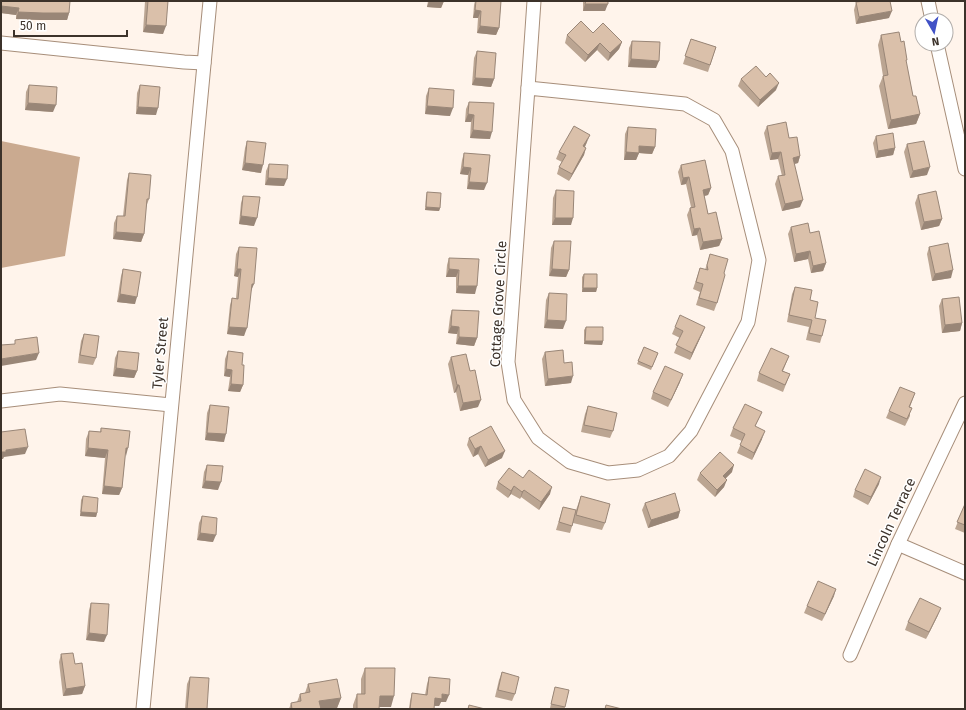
<svg xmlns="http://www.w3.org/2000/svg" width="966" height="710" font-family="'Fira Sans',sans-serif">
<style>
.forest{fill:#caaa90}
.lines{fill:none;stroke-linecap:round;stroke-linejoin:round}
.minor-casing{stroke:#a78e7a;stroke-width:15}
.minor{stroke:#fff;stroke-width:13}
.wall{fill:#bba592}
.shaded-wall{fill:#998677}
.building{fill:#dac0aa;stroke:#998677}
.labels{text-anchor:middle;stroke-width:3;stroke-linejoin:round;paint-order:stroke}
.street-label{font-size:14px;fill:#3c322a;stroke:#fff}
</style>
<rect width="100%" height="100%" fill="#fff4eb"/>
<!-- forest -->
<path class="forest" d="M1,141L80,157L65,256L1,268Z"/>
<g class="lines">
<defs>
<g id="minor">
<path d="M928,1L932,20"/>
<path d="M1,43L184,62L204,63"/>
<path d="M937,44L965,169"/>
<path d="M528,88L685,104L714,120L732,151L759,260L748,322L691,431L669,456L638,470L608,473L570,462L538,438L514,400L508,362Z"/>
<path d="M528,88L534,1"/>
<path d="M1,401L60,394L171,405"/>
<path d="M898,544L965,573"/>
<path d="M850,655L898,544L965,403"/>
<path d="M143,709L210,1"/>
</g>
</defs>
<!-- minor casing -->
<use href="#minor" class="minor-casing"/>
<!-- minor -->
<use href="#minor" class="minor"/>
</g>
<!-- wall -->
<g class="wall">
<path d="M1,1L69,13L67,20H40L16,19V15L1,13Z"/>
<path d="M145,1H168L163,34L143,32Z"/>
<path d="M428,1H444L441,8L427,7Z"/>
<path d="M475,1H501L499,28L496,35L477,33L478,18H473L474,5Z"/>
<path d="M583,1H608L605,11H583Z"/>
<path d="M856,2L889,18L856,24L854,10Z"/>
<path d="M593,33L622,42L619,49L608,61L597,50L585,62L565,43L567,35Z"/>
<path d="M881,35L901,42L906,63L913,96L920,114L916,124L888,129L879,86L883,76L878,45Z"/>
<path d="M691,39L716,47L708,72L683,64Z"/>
<path d="M632,41L656,68L628,67L629,48Z"/>
<path d="M477,51L494,79L491,87L472,85L474,58Z"/>
<path d="M741,79L776,90L758,107L738,86Z"/>
<path d="M29,85L53,112L25,110L26,92Z"/>
<path d="M140,85L156,115L136,114L137,93Z"/>
<path d="M429,88L450,116L425,114L426,96Z"/>
<path d="M469,102L490,139L470,138L471,122H465L466,109Z"/>
<path d="M767,126L789,138L800,156L798,163L794,164L800,207L782,211L775,184L778,176H782L778,159L770,160L764,133Z"/>
<path d="M628,127L655,147L652,154L639,153L636,160H624L625,134Z"/>
<path d="M876,136L895,148L893,155L876,158L873,143Z"/>
<path d="M247,141L261,173L242,170L245,148Z"/>
<path d="M587,142L585,147L584,155L569,181L557,174L559,167L562,162L556,159L559,152Z"/>
<path d="M907,144L927,175L910,178L904,152Z"/>
<path d="M464,153L484,190L467,189L468,175L460,174L462,160Z"/>
<path d="M269,164L284,186L265,185L266,171Z"/>
<path d="M681,165L711,188L708,195L704,196L708,214L722,239L719,246L700,250L697,235L692,236L687,215L690,208L691,207L686,184L681,185L678,172Z"/>
<path d="M129,173L149,199L146,207L144,234L141,242L113,239L114,223L117,216H123L127,180Z"/>
<path d="M556,190L571,225H552L553,198Z"/>
<path d="M427,192L440,208L439,211L425,210L426,196Z"/>
<path d="M918,195L942,219L939,226L921,230L915,203Z"/>
<path d="M243,196L254,226L239,224L241,203Z"/>
<path d="M791,227L810,233L826,263L823,271L811,273L808,259L794,262L788,234Z"/>
<path d="M554,241L569,270L566,277L549,276L551,248Z"/>
<path d="M239,247L251,291L244,336L227,334L230,305L232,298H236L238,277L234,276L236,254Z"/>
<path d="M929,247L951,278L932,281L927,254Z"/>
<path d="M710,254L724,273L717,303L714,311L696,305L700,292L693,289L700,268L705,270Z"/>
<path d="M449,258L475,294L456,293V277H446L447,265Z"/>
<path d="M123,269L135,304L117,302L121,276Z"/>
<path d="M584,274L597,288L596,292H582V277Z"/>
<path d="M795,287L810,300L815,318L822,336L820,343L806,340L809,327L787,322L792,294Z"/>
<path d="M549,293L563,329L544,328L546,300Z"/>
<path d="M942,299L962,323L960,331L942,333L939,306Z"/>
<path d="M452,310L477,338L474,346L456,344L457,334L448,333L450,317Z"/>
<path d="M586,327L603,341L602,345L584,344V330Z"/>
<path d="M675,327H705L702,334L690,360L674,353L680,338L672,334Z"/>
<path d="M84,334L96,358L93,365L78,363L81,341Z"/>
<path d="M644,347L658,353L651,370L637,364Z"/>
<path d="M118,351L137,371L134,378L113,376L115,358Z"/>
<path d="M228,351L242,365L243,385L240,392L228,391L230,377L224,376L225,359Z"/>
<path d="M545,352L564,363L571,383L545,386L542,359Z"/>
<path d="M789,356L783,371L790,374L783,392L757,381L759,373Z"/>
<path d="M451,357L470,371L478,407L460,411L456,392L454,393L448,364Z"/>
<path d="M680,382L668,407L651,399L653,392Z"/>
<path d="M915,393L910,407V416L905,426L886,418L889,411Z"/>
<path d="M210,405L224,442L205,440L207,413Z"/>
<path d="M588,406L613,431L610,438L581,432L585,414Z"/>
<path d="M762,412L755,427L762,439L752,460L737,453L742,441L730,436L733,428Z"/>
<path d="M101,428L125,456L122,488L119,495L102,494L105,458L85,456L86,439L89,431L100,432Z"/>
<path d="M469,438L502,458L485,467L478,454L473,457L467,445Z"/>
<path d="M207,465L218,490L202,488L204,472Z"/>
<path d="M732,472L726,478L724,487L715,497L697,480L700,473Z"/>
<path d="M523,478L550,494L539,510L521,497L520,499L511,494L508,498L496,489L498,482Z"/>
<path d="M879,484L868,505L853,497L855,490Z"/>
<path d="M83,496L97,513L96,517L80,516L81,500Z"/>
<path d="M581,496L605,523L602,530L573,523L570,533L556,530L563,507L576,510Z"/>
<path d="M645,503L680,511L678,518L648,528L642,510Z"/>
<path d="M965,504V533L955,529Z"/>
<path d="M202,516L213,542L197,540L199,523Z"/>
<path d="M834,596L822,621L804,613L807,606Z"/>
<path d="M91,603L104,642L86,640L89,610Z"/>
<path d="M938,615L926,639L905,630L908,622Z"/>
<path d="M61,654L75,664L85,686L82,694L63,696L59,662Z"/>
<path d="M365,668L391,707H379V709H353V705L357,694H361V679Z"/>
<path d="M502,672L515,694L512,701L495,697L499,680Z"/>
<path d="M190,677L207,709H185L187,684Z"/>
<path d="M429,677L446,702H441L439,706H434V709H409L410,701L412,693L425,695L427,684Z"/>
<path d="M308,684L341,698L337,708L333,709H289L291,703L297,702L300,694L305,693Z"/>
<path d="M555,687L565,707L564,709H555L550,708Z"/>
</g>
<!-- shaded-wall -->
<g class="shaded-wall">
<path d="M429,1H444L441,8L427,7Z"/>
<path d="M585,4H608L605,11H583Z"/>
<path d="M1,6L19,8L16,15L1,13Z"/>
<path d="M475,10L481,11L478,18H473Z"/>
<path d="M892,11L889,18L856,24L859,17Z"/>
<path d="M18,12L69,13L67,20H40L16,19Z"/>
<path d="M146,25L166,26L163,34L143,32Z"/>
<path d="M480,26L499,28L496,35L477,33Z"/>
<path d="M622,42L619,49L608,61L610,53Z"/>
<path d="M600,43L597,50L585,62L588,55Z"/>
<path d="M631,59L659,61L656,68L628,67Z"/>
<path d="M475,78L494,79L491,87L472,85Z"/>
<path d="M779,83L776,90L758,107L760,100Z"/>
<path d="M28,103L56,105L53,112L25,110Z"/>
<path d="M427,106L453,108L450,116L425,114Z"/>
<path d="M138,107L158,108L156,115L136,114Z"/>
<path d="M468,114L474,115L471,122H465Z"/>
<path d="M920,114L916,124L888,129L891,120Z"/>
<path d="M473,130L492,132L490,139L470,138Z"/>
<path d="M590,135L587,142L581,154L583,146Z"/>
<path d="M639,146L655,147L652,154L639,153L636,160H624L626,152Z"/>
<path d="M586,148L584,155L569,181L572,174Z"/>
<path d="M895,148L893,155L876,158L878,151Z"/>
<path d="M781,152L778,159L770,160L772,153Z"/>
<path d="M800,156L798,163L790,165L793,158Z"/>
<path d="M245,163L263,165L261,173L242,170Z"/>
<path d="M463,167L471,168L468,175L460,174Z"/>
<path d="M930,167L927,175L910,178L913,171Z"/>
<path d="M689,177L686,184L681,185L683,178Z"/>
<path d="M268,178L287,179L284,186L265,185Z"/>
<path d="M469,182L487,183L484,190L467,189Z"/>
<path d="M711,188L708,195L700,197L703,190Z"/>
<path d="M803,200L800,207L782,211L785,204Z"/>
<path d="M426,207L440,208L439,211L425,210Z"/>
<path d="M241,216L257,218L254,226L239,224Z"/>
<path d="M555,218H573L571,225H552Z"/>
<path d="M942,219L939,226L921,230L924,222Z"/>
<path d="M700,228L697,235L692,236L694,229Z"/>
<path d="M116,232L144,234L141,242L113,239Z"/>
<path d="M722,239L719,246L700,250L703,242Z"/>
<path d="M810,251L808,259L794,262L796,254Z"/>
<path d="M826,263L823,271L811,273L813,266Z"/>
<path d="M237,269H241L238,277L234,276Z"/>
<path d="M449,269L459,270L456,277H446Z"/>
<path d="M552,269L569,270L566,277L549,276Z"/>
<path d="M953,270L951,278L932,281L935,274Z"/>
<path d="M252,284H254L251,291H249Z"/>
<path d="M458,286H477L475,294L456,293Z"/>
<path d="M583,288H597L596,292H582Z"/>
<path d="M120,294L137,297L135,304L117,302Z"/>
<path d="M547,320L566,321L563,329L544,328Z"/>
<path d="M962,323L960,331L942,333L945,325Z"/>
<path d="M451,326L459,327L457,334L448,333Z"/>
<path d="M229,327L247,328L244,336L227,334Z"/>
<path d="M705,327L702,334L690,360L692,353Z"/>
<path d="M459,337L477,338L474,346L456,344Z"/>
<path d="M585,341H603L602,345L584,344Z"/>
<path d="M39,353L36,360L1,366V359Z"/>
<path d="M116,368L137,371L134,378L113,376Z"/>
<path d="M226,369L232,370L230,377L224,376Z"/>
<path d="M683,374L680,382L668,407L671,400Z"/>
<path d="M573,376L571,383L545,386L548,379Z"/>
<path d="M231,384L243,385L240,392L228,391Z"/>
<path d="M457,385H459L456,392L454,393Z"/>
<path d="M481,400L478,407L460,411L463,403Z"/>
<path d="M765,431L762,439L752,460L754,453Z"/>
<path d="M207,433L226,434L224,442L205,440Z"/>
<path d="M481,446L478,454L473,457L475,449Z"/>
<path d="M28,447L25,454L4,457L3,459H1V452L6,450Z"/>
<path d="M88,448L108,450L105,458L85,456Z"/>
<path d="M126,448H128L126,456Z"/>
<path d="M505,451L502,458L485,467L488,460Z"/>
<path d="M734,465L732,472L721,483L723,476Z"/>
<path d="M881,477L879,484L868,505L871,497Z"/>
<path d="M727,480L724,487L715,497L717,490Z"/>
<path d="M205,481L221,482L218,490L202,488Z"/>
<path d="M104,486L122,488L119,495L102,494Z"/>
<path d="M514,486L511,494L508,498L511,491Z"/>
<path d="M552,487L550,494L539,510L541,502Z"/>
<path d="M524,490L521,497L520,499L522,492Z"/>
<path d="M680,511L678,518L648,528L651,520Z"/>
<path d="M81,512L97,513L96,517L80,516Z"/>
<path d="M200,533L216,535L213,542L197,540Z"/>
<path d="M836,589L834,596L822,621L825,614Z"/>
<path d="M941,608L938,615L926,639L929,632Z"/>
<path d="M89,633L107,635L104,642L86,640Z"/>
<path d="M85,686L82,694L63,696L66,689Z"/>
<path d="M442,694L449,695L446,702H441L439,706H432L435,698Z"/>
<path d="M380,696H394L391,707H376Z"/>
<path d="M341,698L337,708L333,709H316L319,701Z"/>
</g>
<!-- building -->
<g class="building">
<path d="M1,1H70L69,13H43L18,12L19,8L1,6Z"/>
<path d="M148,1H168L166,26L146,25Z"/>
<path d="M476,1H501L499,28L480,26L481,11L475,10Z"/>
<path d="M586,1H608V4H585Z"/>
<path d="M865,1H890L892,11L859,17L856,2Z"/>
<path d="M581,21L593,33L603,23L622,42L610,53L600,43L588,55L567,35Z"/>
<path d="M899,32L901,42L904,41L907,60H906L913,96H916L920,114L891,120L883,76L888,75L881,35Z"/>
<path d="M691,39L716,47L710,65L685,56Z"/>
<path d="M632,41L660,42L659,61L631,59Z"/>
<path d="M477,51L496,53L494,79L475,78Z"/>
<path d="M756,66L766,77L770,73L779,83L760,100L741,79Z"/>
<path d="M29,85L57,87L56,105L28,103Z"/>
<path d="M140,85L160,87L158,108L138,107Z"/>
<path d="M429,88L454,90L453,108L427,106Z"/>
<path d="M469,102L494,103L492,132L473,130L474,115L468,114Z"/>
<path d="M786,122L789,138L797,137L800,156L793,158L803,200L785,204L778,176L785,175L781,152L772,153L767,126Z"/>
<path d="M574,126L590,135L583,146L586,148L572,174L559,167L566,155L559,152Z"/>
<path d="M628,127L656,129L655,147L639,146V153L626,152Z"/>
<path d="M893,133L895,148L878,151L876,136Z"/>
<path d="M247,141L266,143L263,165L245,163Z"/>
<path d="M924,141L930,167L913,171L907,144Z"/>
<path d="M464,153L490,155L487,183L469,182L471,168L463,167Z"/>
<path d="M705,160L711,188L703,190L708,214L716,212L722,239L703,242L700,228L694,229L690,208L695,207L689,177L683,178L681,165Z"/>
<path d="M269,164L288,165L287,179L268,178Z"/>
<path d="M129,173L151,175L149,199H147L144,234L116,232L117,216H125Z"/>
<path d="M556,190L574,191L573,218H555Z"/>
<path d="M936,191L942,219L924,222L918,195Z"/>
<path d="M427,192L441,193L440,208L426,207Z"/>
<path d="M243,196L260,197L257,218L241,216Z"/>
<path d="M808,223L810,233L819,231L826,263L813,266L810,251L796,254L791,227Z"/>
<path d="M554,241H571L569,270L552,269Z"/>
<path d="M948,243L953,270L935,274L929,247Z"/>
<path d="M239,247L257,248L254,284H252L247,328L229,327L232,298L238,299L241,269H237Z"/>
<path d="M710,254L728,259L724,273L725,275L717,303L699,298L703,284L696,282L700,268L708,270L707,265Z"/>
<path d="M449,258L479,259L477,286H458L459,270L449,269Z"/>
<path d="M123,269L141,272L137,297L120,294Z"/>
<path d="M584,274H597V288H583Z"/>
<path d="M795,287L812,290L810,300L818,302L815,318L826,320L822,336L809,333L812,320L789,315Z"/>
<path d="M549,293L567,294L566,321L547,320Z"/>
<path d="M959,297L962,323L945,325L942,299Z"/>
<path d="M452,310L479,311L477,338L459,337V327L451,326Z"/>
<path d="M680,315L705,327L692,353L676,345L683,331L675,327Z"/>
<path d="M586,327H603V341H585Z"/>
<path d="M84,334L99,336L96,358L80,355Z"/>
<path d="M37,337L39,353L1,359V345L15,344V340Z"/>
<path d="M644,347L658,353L652,367L638,361Z"/>
<path d="M771,348L789,356L782,371L790,374L785,385L759,373Z"/>
<path d="M563,350L564,363L572,362L573,376L548,379L545,352Z"/>
<path d="M118,351L139,353L137,371L116,368Z"/>
<path d="M228,351L243,353L242,365H244L243,385L231,384L232,370L226,369Z"/>
<path d="M466,354L470,371L475,370L481,400L463,403L459,385H457L451,357Z"/>
<path d="M665,366L683,374L671,400L653,392Z"/>
<path d="M900,387L915,393L909,407L912,408L907,419L889,411Z"/>
<path d="M745,404L762,412L755,426L765,431L754,453L740,445L745,434L733,428Z"/>
<path d="M210,405L229,407L226,434L207,433Z"/>
<path d="M588,406L617,413L613,431L584,425Z"/>
<path d="M491,426L505,451L488,460L481,446L475,449L469,438Z"/>
<path d="M101,428L130,431L128,448H126L122,488L104,486L108,450L88,448L89,431L101,432Z"/>
<path d="M25,429L28,447L6,450V452H1V432Z"/>
<path d="M720,452L734,465L723,476L727,480L717,490L700,473Z"/>
<path d="M207,465L223,466L221,482L205,481Z"/>
<path d="M509,468L523,478L529,470L552,487L541,502L524,490L522,492L514,486L511,491L498,482Z"/>
<path d="M865,469L881,477L871,497L855,490Z"/>
<path d="M675,493L680,511L651,520L645,503Z"/>
<path d="M83,496L98,498L97,513L81,512Z"/>
<path d="M581,496L610,504L605,523L576,515Z"/>
<path d="M965,504V525L957,522Z"/>
<path d="M563,507L576,510L572,526L559,522Z"/>
<path d="M202,516L217,518L216,535L200,533Z"/>
<path d="M818,581L836,589L825,614L807,606Z"/>
<path d="M920,598L941,608L929,632L908,622Z"/>
<path d="M91,603L109,604L107,635L89,633Z"/>
<path d="M73,653L75,664L82,663L85,686L66,689L61,654Z"/>
<path d="M365,668H395L394,696H380L379,709H357V694H365Z"/>
<path d="M502,672L519,677L515,694L498,690Z"/>
<path d="M190,677L209,678L207,709H187Z"/>
<path d="M429,677L450,679L449,695L442,694V699L435,698L434,709H410L412,693L427,695Z"/>
<path d="M337,679L341,698L319,701L321,709H292L291,703L301,701L300,694L310,692L308,684Z"/>
<path d="M555,687L569,690L565,707L551,704Z"/>
<path d="M469,705L485,709H468Z"/>
<path d="M606,705L622,709H605Z"/>
</g>
<g class="labels">
<!-- street labels -->
<g class="street-label">
<text transform="translate(498 304) rotate(-87)" y="5">Cottage Grove Circle</text>
<text transform="translate(160 353) rotate(-85)" y="5">Tyler Street</text>
<text transform="translate(891 522) rotate(-65)" y="5">Lincoln Terrace</text>
</g>
</g>
<!-- border -->
<rect width="966" height="710" fill="none" stroke="#3c322a" stroke-width="4"/>
<!-- north arrow -->
<g transform="translate(934 32) rotate(171)"><circle r="19" fill="#ffffff" stroke="#b1adaa"/>
<path d="M0-3L7 15L0 10L-7 15Z" fill="#4152c6"/>
<text y="-6" font-size="11" font-weight="bold" text-anchor="middle" fill="#3c322a">N</text>
</g>
<!-- scale -->
<path d="M14 30v6h113v-6" fill="none" stroke="#3c322a" stroke-width="2"/>
<text x="20" y="30" font-size="12" fill="#3c322a" stroke="#ffffff" stroke-width="3" paint-order="stroke">50 m</text>
</svg>
